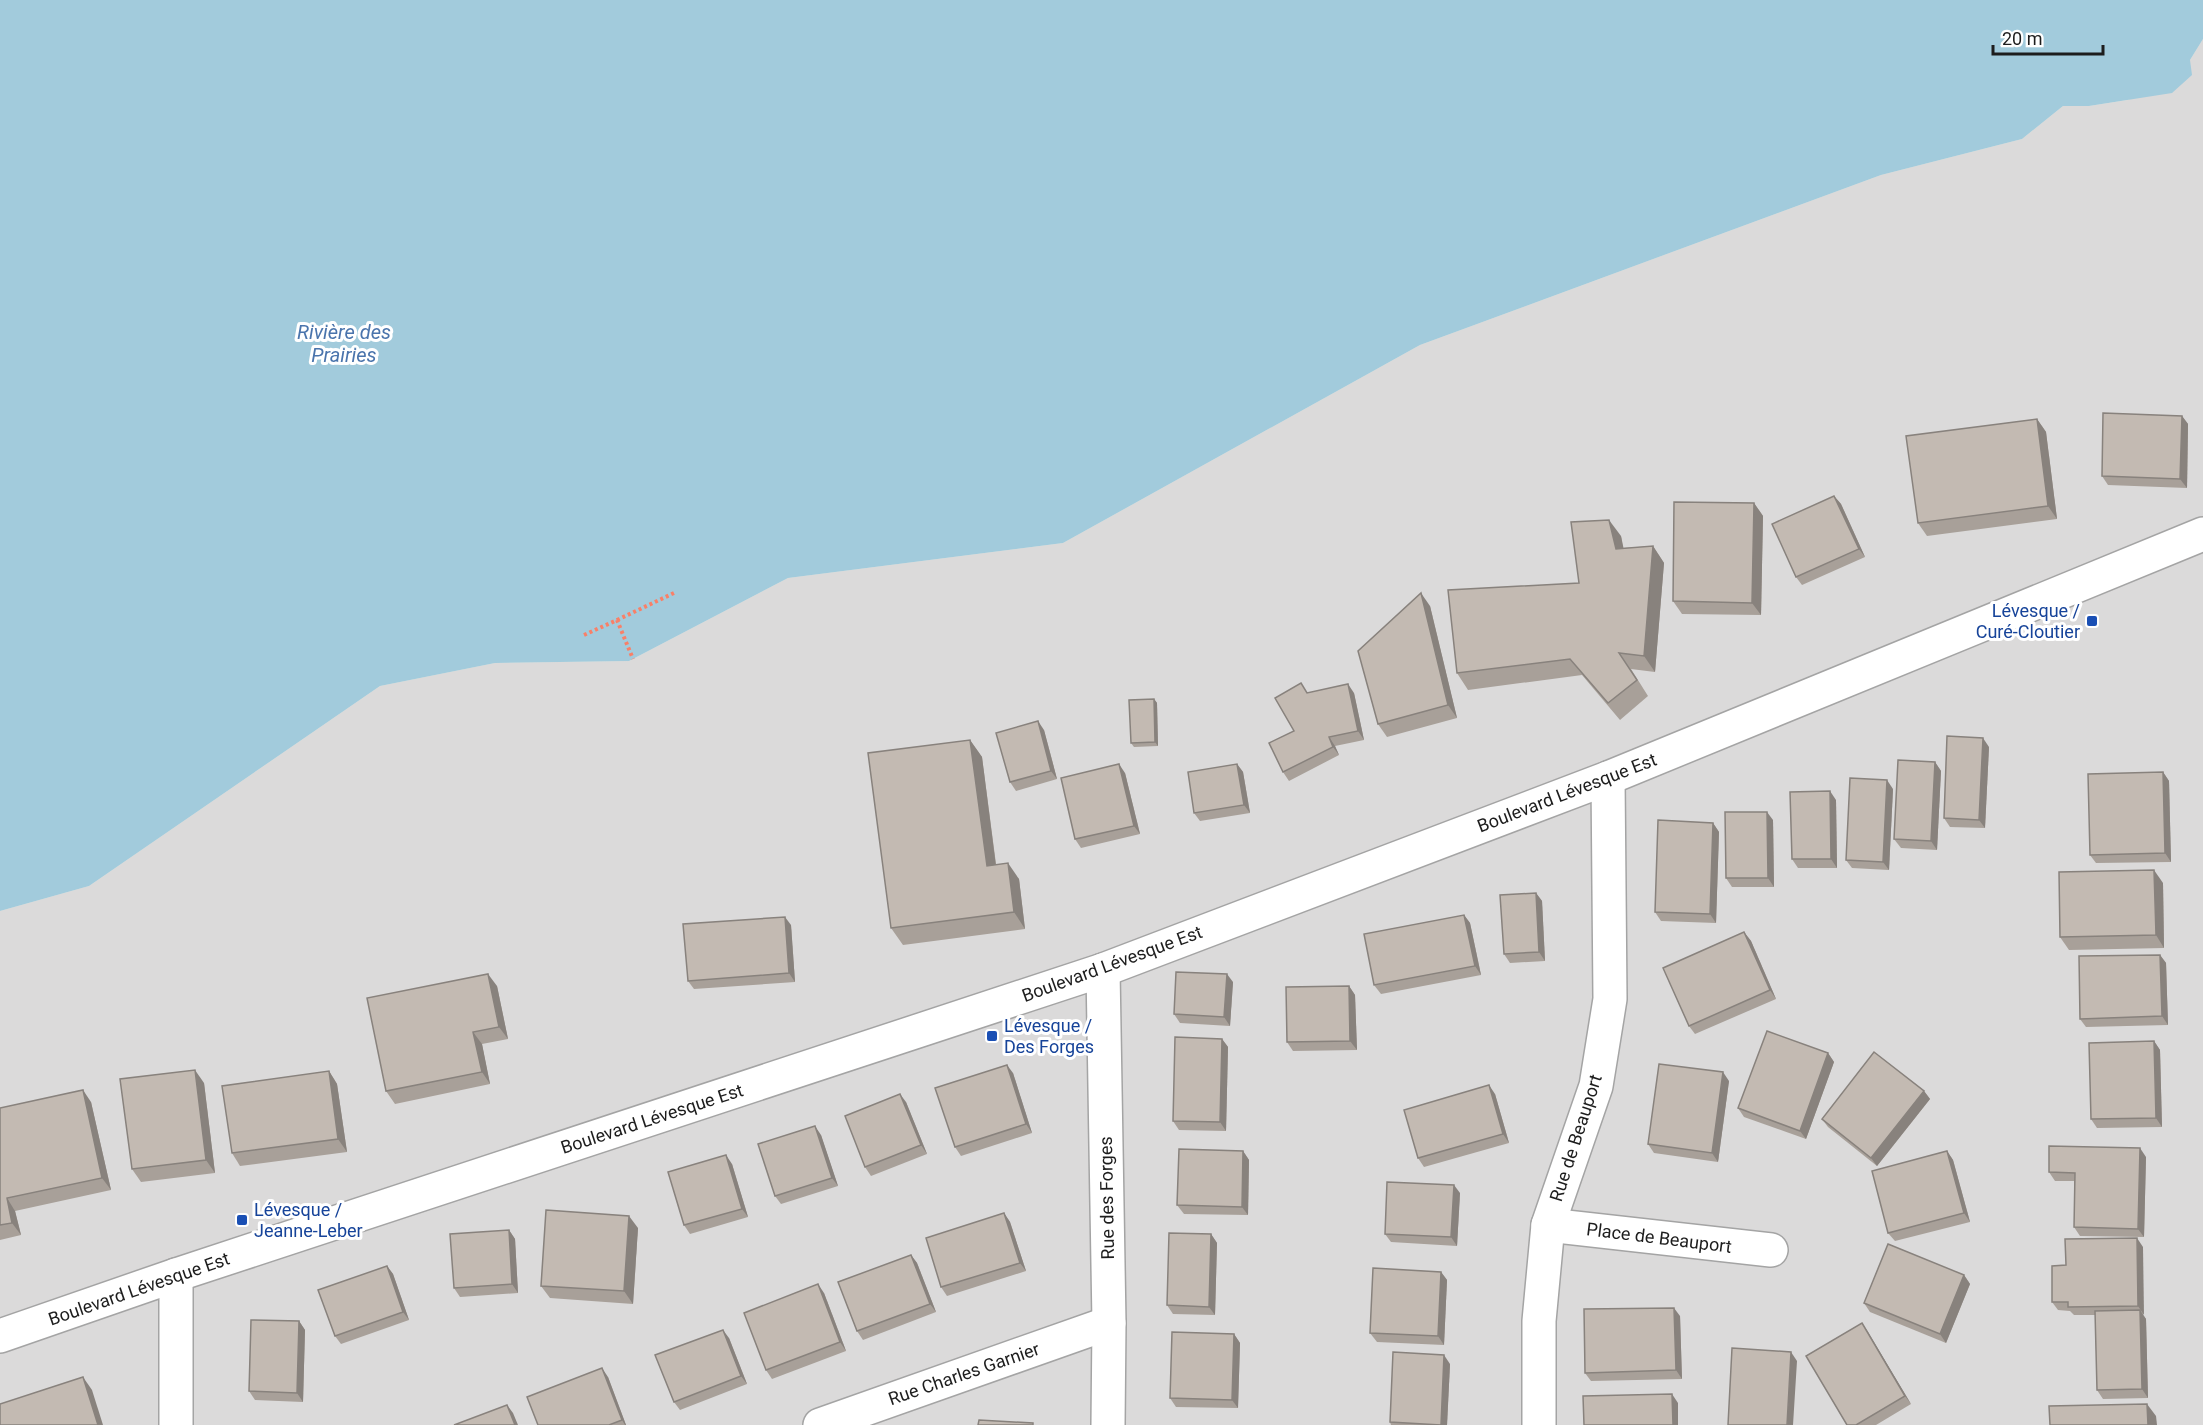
<svg xmlns="http://www.w3.org/2000/svg" width="2203" height="1425" font-family="Roboto,sans-serif">
<style>
.residential{fill:#dbdada}
.water{fill:#a2cbdc}
.lines{fill:none;stroke-linecap:round;stroke-linejoin:round}
.minor-casing{stroke:#a4a4a4;stroke-width:36}
.path{stroke:#f98068;stroke-width:4;stroke-dasharray:3 3;stroke-linecap:butt}
.minor{stroke:#fff;stroke-width:33}
.wall{fill:#a8a099}
.shaded-wall{fill:#88827d}
.building{fill:#c3bab2;stroke:#88827d;stroke-width:1.5}
.transit-dot{fill:#1a4fb4;stroke:#fff;stroke-width:2}
.labels{text-anchor:middle;stroke-width:6;stroke-linejoin:round;paint-order:stroke}
.transit-label{font-size:18px;fill:#164399;stroke:#fff;text-anchor:start}
.street-label{font-size:18px;fill:#1d1d1d;stroke:#fff}
.water-label{font-size:20px;font-style:italic;fill:#4a74ac;stroke:#fff}
</style>
<rect width="100%" height="100%" fill="#eeebe2"/>
<!-- residential -->
<path class="residential" d="M2203,39V1425H0V911L89,886L380,686L495,663L629,661L788,578L1063,543L1420,345L1881,175L2022,139L2063,106H2089L2128,100L2190,60Z"/>
<!-- water -->
<path class="water" d="M0,0H2203V39L2190,60L2192,75L2172,93L2089,106H2063L2022,139L1881,175L1420,345L1063,543L788,578L629,661L495,663L380,686L89,886L0,911Z"/>
<g class="lines">
<defs>
<g id="minor">
<path d="M1103,970L1109,1323L1108,1425"/>
<path d="M1548,1225L1771,1250"/>
<path d="M0,1336L176,1275L1103,970L1608,778L2203,534"/>
<path d="M176,1425V1275"/>
<path d="M820,1425L1109,1323"/>
<path d="M1539,1425V1321L1548,1225L1596,1086L1610,999L1608,778"/>
</g>
</defs>
<!-- minor casing -->
<use href="#minor" class="minor-casing"/>
<!-- path -->
<g class="path">
<path d="M617,620L674,593"/>
<path d="M584,635L617,620L633,659"/>
</g>
<!-- minor -->
<use href="#minor" class="minor"/>
</g>
<!-- wall -->
<g class="wall">
<path d="M2182,416L2188,424L2187,488L2108,485L2102,476Z"/>
<path d="M2037,419L2046,432L2057,519L1927,536L1918,523Z"/>
<path d="M1834,496L1841,504L1865,557L1802,585L1796,577Z"/>
<path d="M1754,503L1763,516L1761,615L1682,614L1673,601Z"/>
<path d="M1621,536L1623,548L1653,546L1664,563L1655,672L1631,669L1648,696L1620,720L1582,675L1468,690L1457,673L1579,583Z"/>
<path d="M1430,606L1457,718L1387,737L1378,724Z"/>
<path d="M1308,693H1354L1364,740L1335,746L1339,755L1289,781L1283,772L1294,731Z"/>
<path d="M1154,699L1157,703L1158,746L1134,747L1131,743Z"/>
<path d="M1044,730L1057,779L1016,791L1010,782Z"/>
<path d="M970,740L982,757L996,864L1019,879L1025,929L903,945L891,928Z"/>
<path d="M1989,747L1985,828L1950,827L1944,818Z"/>
<path d="M1935,762L1941,771L1937,850L1901,848L1894,839Z"/>
<path d="M1237,764L1243,772L1250,813L1200,821L1194,813Z"/>
<path d="M2163,772L2169,781L2171,862L2096,863L2090,855Z"/>
<path d="M1125,773L1140,834L1081,848L1075,839Z"/>
<path d="M1893,789L1889,870L1852,868L1846,860Z"/>
<path d="M1836,800L1837,868H1798L1792,859Z"/>
<path d="M1773,820L1774,887H1732L1726,878Z"/>
<path d="M1713,823L1719,832L1716,923L1661,921L1655,912Z"/>
<path d="M2163,883L2164,948L2069,950L2060,937Z"/>
<path d="M1536,893L1542,901L1545,961L1510,963L1504,954Z"/>
<path d="M1464,915L1470,923L1481,975L1381,994L1374,985Z"/>
<path d="M791,925L795,982L694,989L688,981Z"/>
<path d="M1744,932L1751,941L1776,999L1695,1034L1689,1026Z"/>
<path d="M2160,955L2166,963L2168,1025L2086,1027L2080,1019Z"/>
<path d="M1233,982L1230,1026L1180,1023L1174,1014Z"/>
<path d="M497,986L508,1039L482,1044L490,1084L395,1104L386,1091Z"/>
<path d="M1349,986L1355,995L1357,1050L1293,1051L1287,1042Z"/>
<path d="M1222,1039L1228,1047L1226,1131L1179,1130L1173,1121Z"/>
<path d="M2154,1041L2160,1050L2162,1127L2097,1128L2091,1119Z"/>
<path d="M1828,1053L1834,1062L1806,1139L1744,1117L1738,1108Z"/>
<path d="M329,1071L337,1084L347,1152L240,1166L232,1153Z"/>
<path d="M1013,1073L1032,1133L961,1156L955,1147Z"/>
<path d="M1729,1081L1718,1162L1654,1153L1648,1144Z"/>
<path d="M204,1083L215,1173L141,1182L132,1169Z"/>
<path d="M1924,1091L1930,1099L1877,1166L1828,1127L1822,1119Z"/>
<path d="M1495,1094L1509,1143L1424,1167L1418,1158Z"/>
<path d="M91,1102L111,1190L15,1211L21,1235L0,1240V1108Z"/>
<path d="M906,1102L927,1154L871,1176L865,1167Z"/>
<path d="M821,1135L838,1186L781,1204L775,1196Z"/>
<path d="M1243,1151L1249,1160L1248,1215L1184,1214L1177,1205Z"/>
<path d="M1947,1151L1953,1160L1970,1222L1895,1241L1888,1233Z"/>
<path d="M2146,1157L2144,1237L2080,1236L2074,1227V1181H2055L2049,1172Z"/>
<path d="M732,1164L748,1217L690,1234L684,1225Z"/>
<path d="M1460,1193L1457,1246L1391,1242L1385,1234Z"/>
<path d="M1004,1213L1010,1222L1026,1271L947,1296L941,1287Z"/>
<path d="M638,1228L633,1304L550,1298L541,1286Z"/>
<path d="M509,1230L515,1239L518,1293L460,1297L454,1288Z"/>
<path d="M1211,1234L1217,1243L1215,1315L1173,1314L1167,1305Z"/>
<path d="M2143,1247V1315L2146,1319L2148,1398L2103,1399L2097,1390L2095,1315H2074L2070,1311L2058,1310L2052,1302L2066,1265Z"/>
<path d="M911,1255L917,1263L936,1312L863,1340L857,1331Z"/>
<path d="M387,1266L393,1274L409,1320L341,1344L335,1336Z"/>
<path d="M1441,1272L1447,1280L1444,1345L1377,1342L1370,1333Z"/>
<path d="M1964,1275L1970,1284L1946,1343L1870,1312L1864,1303Z"/>
<path d="M824,1293L846,1351L772,1379L766,1370Z"/>
<path d="M1680,1316L1682,1379L1591,1381L1585,1373Z"/>
<path d="M299,1321L305,1330L303,1402L255,1400L249,1391Z"/>
<path d="M1862,1323L1911,1404L1876,1425H1847Z"/>
<path d="M1234,1334L1240,1343L1238,1408L1176,1407L1170,1398Z"/>
<path d="M729,1338L747,1384L680,1410L674,1402Z"/>
<path d="M1450,1364L1447,1425H1391L1390,1422Z"/>
<path d="M608,1377L626,1425H538Z"/>
</g>
<!-- shaded-wall -->
<g class="shaded-wall">
<path d="M2182,416L2188,424L2187,488L2180,479Z"/>
<path d="M2037,419L2046,432L2057,519L2048,506Z"/>
<path d="M1834,496L1841,504L1865,557L1859,549Z"/>
<path d="M1754,503L1763,516L1761,615L1752,603Z"/>
<path d="M1609,520L1621,536L1627,565L1616,549Z"/>
<path d="M1653,546L1664,563L1655,672L1644,656Z"/>
<path d="M1421,593L1430,606L1457,718L1448,705Z"/>
<path d="M1348,684L1354,693L1364,740L1358,731Z"/>
<path d="M1154,699L1157,703L1158,746L1155,742Z"/>
<path d="M1038,721L1044,730L1057,779L1051,771Z"/>
<path d="M1329,737L1335,746L1339,755L1333,747Z"/>
<path d="M1983,738L1989,747L1985,828L1979,820Z"/>
<path d="M970,740L982,757L998,882L987,866Z"/>
<path d="M1935,762L1941,771L1937,850L1931,841Z"/>
<path d="M1119,764L1125,773L1140,834L1134,826Z"/>
<path d="M1237,764L1243,772L1250,813L1244,805Z"/>
<path d="M2163,772L2169,781L2171,862L2165,853Z"/>
<path d="M1887,780L1893,789L1889,870L1883,862Z"/>
<path d="M1830,791L1836,800L1837,868L1831,859Z"/>
<path d="M1767,812L1773,820L1774,887L1768,878Z"/>
<path d="M1713,823L1719,832L1716,923L1710,914Z"/>
<path d="M1008,863L1019,879L1025,929L1014,912Z"/>
<path d="M2154,870L2163,883L2164,948L2156,935Z"/>
<path d="M1536,893L1542,901L1545,961L1539,952Z"/>
<path d="M1464,915L1470,923L1481,975L1475,966Z"/>
<path d="M785,917L791,925L795,982L789,973Z"/>
<path d="M1744,932L1751,941L1776,999L1770,990Z"/>
<path d="M2160,955L2166,963L2168,1025L2162,1016Z"/>
<path d="M488,974L497,986L508,1039L499,1027Z"/>
<path d="M1227,974L1233,982L1230,1026L1224,1017Z"/>
<path d="M1349,986L1355,995L1357,1050L1350,1041Z"/>
<path d="M473,1032L482,1044L490,1084L482,1072Z"/>
<path d="M1222,1039L1228,1047L1226,1131L1220,1122Z"/>
<path d="M2154,1041L2160,1050L2162,1127L2156,1118Z"/>
<path d="M1828,1053L1834,1062L1806,1139L1800,1131Z"/>
<path d="M1007,1065L1013,1073L1032,1133L1026,1124Z"/>
<path d="M195,1070L204,1083L215,1173L206,1160Z"/>
<path d="M329,1071L337,1084L347,1152L338,1139Z"/>
<path d="M1723,1072L1729,1081L1718,1162L1712,1153Z"/>
<path d="M1489,1085L1495,1094L1509,1143L1503,1134Z"/>
<path d="M83,1090L91,1102L111,1190L102,1178Z"/>
<path d="M1924,1091L1930,1099L1877,1166L1871,1158Z"/>
<path d="M900,1094L906,1102L927,1154L921,1145Z"/>
<path d="M815,1126L821,1135L838,1186L832,1178Z"/>
<path d="M2140,1148L2146,1157L2144,1237L2138,1229Z"/>
<path d="M1243,1151L1249,1160L1248,1215L1242,1207Z"/>
<path d="M1947,1151L1953,1160L1970,1222L1964,1213Z"/>
<path d="M726,1155L732,1164L748,1217L742,1209Z"/>
<path d="M1454,1185L1460,1193L1457,1246L1451,1237Z"/>
<path d="M7,1198L15,1211L21,1235L12,1223Z"/>
<path d="M1004,1213L1010,1222L1026,1271L1020,1263Z"/>
<path d="M629,1216L638,1228L633,1304L624,1291Z"/>
<path d="M509,1230L515,1239L518,1293L512,1284Z"/>
<path d="M1211,1234L1217,1243L1215,1315L1209,1307Z"/>
<path d="M2137,1238L2143,1247L2144,1315L2138,1306Z"/>
<path d="M911,1255L917,1263L936,1312L930,1304Z"/>
<path d="M387,1266L393,1274L409,1320L403,1312Z"/>
<path d="M1441,1272L1447,1280L1444,1345L1438,1336Z"/>
<path d="M1964,1275L1970,1284L1946,1343L1940,1334Z"/>
<path d="M818,1284L824,1293L846,1351L840,1342Z"/>
<path d="M1674,1308L1680,1316L1682,1379L1676,1370Z"/>
<path d="M2140,1310L2146,1319L2148,1398L2142,1389Z"/>
<path d="M299,1321L305,1330L303,1402L297,1393Z"/>
<path d="M1862,1323L1868,1332L1911,1404L1905,1396Z"/>
<path d="M723,1330L729,1338L747,1384L741,1376Z"/>
<path d="M1234,1334L1240,1343L1238,1408L1232,1400Z"/>
<path d="M1791,1352L1797,1361L1793,1425H1787Z"/>
<path d="M1444,1355L1450,1364L1447,1425H1441Z"/>
<path d="M602,1368L608,1377L626,1425H625L622,1420Z"/>
<path d="M83,1377L92,1390L103,1425H98Z"/>
<path d="M1672,1394L1678,1403V1425H1673Z"/>
<path d="M2147,1404L2156,1416L2157,1425H2148Z"/>
<path d="M507,1405L513,1413L518,1425H515Z"/>
</g>
<!-- building -->
<g class="building">
<path d="M2103,413L2182,416L2180,479L2102,476Z"/>
<path d="M2037,419L2048,506L1918,523L1906,436Z"/>
<path d="M1834,496L1859,549L1796,577L1772,524Z"/>
<path d="M1674,502L1754,503L1752,603L1673,601Z"/>
<path d="M1609,520L1616,549L1653,546L1644,656L1619,653L1637,680L1608,703L1570,659L1457,673L1448,590L1579,583L1571,522Z"/>
<path d="M1421,593L1448,705L1378,724L1358,651Z"/>
<path d="M1301,683L1307,693L1348,684L1358,731L1329,737L1333,747L1283,772L1269,743L1294,731L1275,698Z"/>
<path d="M1154,699L1155,742L1131,743L1129,700Z"/>
<path d="M1038,721L1051,771L1010,782L996,733Z"/>
<path d="M1947,736L1983,738L1979,820L1944,818Z"/>
<path d="M970,740L987,866L1008,863L1014,912L891,928L868,753Z"/>
<path d="M1898,760L1935,762L1931,841L1894,839Z"/>
<path d="M1119,764L1134,826L1075,839L1061,778Z"/>
<path d="M1237,764L1244,805L1194,813L1188,772Z"/>
<path d="M2163,772L2165,853L2090,855L2088,774Z"/>
<path d="M1850,778L1887,780L1883,862L1846,860Z"/>
<path d="M1830,791L1831,859H1792L1790,792Z"/>
<path d="M1725,812H1767L1768,878H1726Z"/>
<path d="M1658,820L1713,823L1710,914L1655,912Z"/>
<path d="M2154,870L2156,935L2060,937L2059,872Z"/>
<path d="M1536,893L1539,952L1504,954L1500,895Z"/>
<path d="M1464,915L1475,966L1374,985L1364,934Z"/>
<path d="M785,917L789,973L688,981L683,924Z"/>
<path d="M1744,932L1770,990L1689,1026L1663,968Z"/>
<path d="M2160,955L2162,1016L2080,1019L2079,956Z"/>
<path d="M1176,972L1227,974L1224,1017L1174,1014Z"/>
<path d="M488,974L499,1027L473,1032L482,1072L386,1091L367,998Z"/>
<path d="M1349,986L1350,1041L1287,1042L1286,987Z"/>
<path d="M1767,1031L1828,1053L1800,1131L1738,1108Z"/>
<path d="M1175,1037L1222,1039L1220,1122L1173,1121Z"/>
<path d="M2154,1041L2156,1118L2091,1119L2089,1043Z"/>
<path d="M1874,1052L1924,1091L1871,1158L1822,1119Z"/>
<path d="M1659,1064L1723,1072L1712,1153L1648,1144Z"/>
<path d="M1007,1065L1026,1124L955,1147L935,1088Z"/>
<path d="M195,1070L206,1160L132,1169L120,1079Z"/>
<path d="M329,1071L338,1139L232,1153L222,1086Z"/>
<path d="M1489,1085L1503,1134L1418,1158L1404,1110Z"/>
<path d="M83,1090L102,1178L7,1198L12,1223L0,1225V1108Z"/>
<path d="M900,1094L921,1145L865,1167L845,1116Z"/>
<path d="M815,1126L832,1178L775,1196L758,1144Z"/>
<path d="M2049,1146L2140,1148L2138,1229L2074,1227L2075,1173L2049,1172Z"/>
<path d="M1179,1149L1243,1151L1242,1207L1177,1205Z"/>
<path d="M1947,1151L1964,1213L1888,1233L1872,1171Z"/>
<path d="M726,1155L742,1209L684,1225L668,1172Z"/>
<path d="M1387,1182L1454,1185L1451,1237L1385,1234Z"/>
<path d="M546,1210L629,1216L624,1291L541,1286Z"/>
<path d="M1004,1213L1020,1263L941,1287L926,1238Z"/>
<path d="M509,1230L512,1284L454,1288L450,1234Z"/>
<path d="M1169,1233L1211,1234L1209,1307L1167,1305Z"/>
<path d="M2137,1238L2138,1306L2068,1307V1302H2052V1266L2066,1265L2065,1239Z"/>
<path d="M1888,1244L1964,1275L1940,1334L1864,1303Z"/>
<path d="M911,1255L930,1304L857,1331L838,1282Z"/>
<path d="M387,1266L403,1312L335,1336L318,1290Z"/>
<path d="M1373,1268L1441,1272L1438,1336L1370,1333Z"/>
<path d="M818,1284L840,1342L766,1370L744,1313Z"/>
<path d="M1674,1308L1676,1370L1585,1373L1584,1309Z"/>
<path d="M2140,1310L2142,1389L2097,1390L2095,1311Z"/>
<path d="M251,1320L299,1321L297,1393L249,1391Z"/>
<path d="M1862,1323L1905,1396L1856,1425H1847L1806,1356Z"/>
<path d="M723,1330L741,1376L674,1402L655,1355Z"/>
<path d="M1172,1332L1234,1334L1232,1400L1170,1398Z"/>
<path d="M1732,1348L1791,1352L1787,1425H1728Z"/>
<path d="M1393,1352L1444,1355L1441,1425L1390,1422Z"/>
<path d="M602,1368L622,1420L609,1425H538L527,1397Z"/>
<path d="M83,1377L98,1425H0V1404Z"/>
<path d="M1672,1394L1673,1425H1584L1583,1396Z"/>
<path d="M2147,1404L2148,1425H2050L2049,1406Z"/>
<path d="M507,1405L515,1425H454Z"/>
<path d="M979,1420L1033,1423V1425H978Z"/>
</g>
<!-- markers -->
<g class="transit-dot">
<rect x="2086" y="615" width="12" height="12" rx="3"/>
<rect x="986" y="1030" width="12" height="12" rx="3"/>
<rect x="236" y="1214" width="12" height="12" rx="3"/>
</g>
<g class="labels">
<!-- transit labels -->
<g class="transit-label">
<text x="2080" y="617" text-anchor="end">Lévesque /<tspan x="2080" dy="21">Curé-Cloutier</tspan></text>
<text x="1004" y="1032">Lévesque /<tspan x="1004" dy="21">Des Forges</tspan></text>
<text x="254" y="1216">Lévesque /<tspan x="254" dy="21">Jeanne-Leber</tspan></text>
</g>
<!-- street labels -->
<g class="street-label">
<text transform="translate(1567 793) rotate(-21)" y="6">Boulevard Lévesque Est</text>
<text transform="translate(1112 964) rotate(-20)" y="6">Boulevard Lévesque Est</text>
<text transform="translate(652 1119) rotate(-18)" y="6">Boulevard Lévesque Est</text>
<text transform="translate(1576 1138) rotate(-72)" y="6">Rue de Beauport</text>
<text transform="translate(1107 1198) rotate(-91)" y="6">Rue des Forges</text>
<text transform="translate(1659 1238) rotate(7)" y="6">Place de Beauport</text>
<text transform="translate(139 1289) rotate(-19)" y="6">Boulevard Lévesque Est</text>
<text transform="translate(964 1374) rotate(-19)" y="6">Rue Charles Garnier</text>
</g>
<!-- water labels -->
<g class="water-label">
<text x="344" y="339">Rivière des<tspan x="344" dy="23">Prairies</tspan></text>
</g>
</g>
<!-- scale -->
<path d="M1993 45v9h110v-9" fill="none" stroke="#1d1d1d" stroke-width="3"/>
<text x="2002" y="45" font-size="18" fill="#1d1d1d" stroke="#ffffff" stroke-width="4.5" paint-order="stroke">20 m</text>
</svg>
